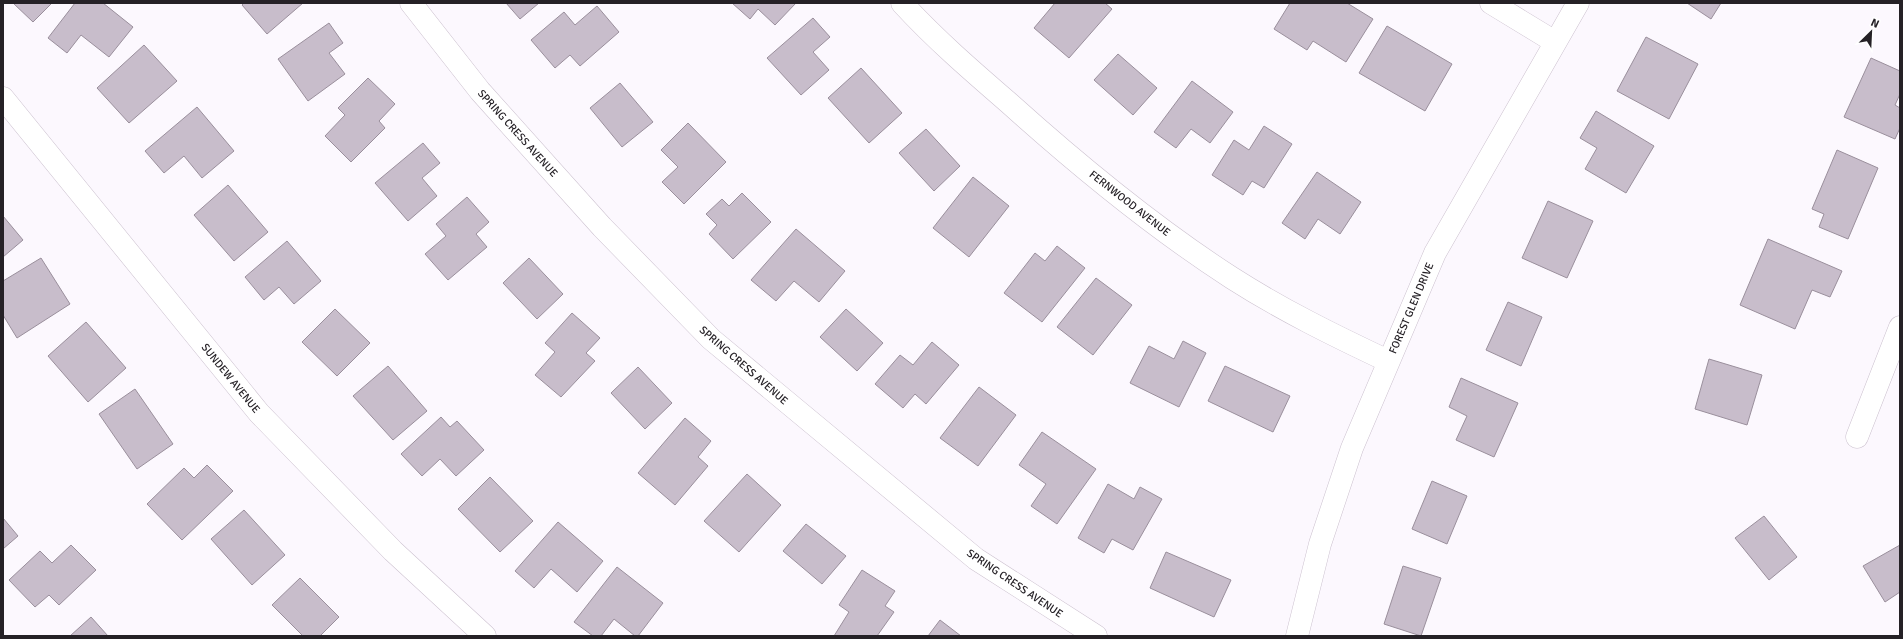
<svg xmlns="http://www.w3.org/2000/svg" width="1903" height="639" font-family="Signika,sans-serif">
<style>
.building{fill:#c8bdcb;stroke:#9a8f9c}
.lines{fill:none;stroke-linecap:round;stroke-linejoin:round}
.minor-casing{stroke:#ccc1cf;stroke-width:23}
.minor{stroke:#fff;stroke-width:22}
.labels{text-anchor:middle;stroke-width:4;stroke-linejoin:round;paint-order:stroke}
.street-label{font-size:11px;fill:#252126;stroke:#fff}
</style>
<rect width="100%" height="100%" fill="#fcf8fe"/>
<!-- building -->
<g class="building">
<path d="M13,3H52L33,22Z"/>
<path d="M75,3H103L133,27L109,57L81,35L67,53L48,38Z"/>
<path d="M244,3H303L267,34L242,5Z"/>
<path d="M506,3H539L520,19Z"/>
<path d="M732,3H796L775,25L758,9L750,19Z"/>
<path d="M1055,3H1105L1112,9L1069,58L1034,28Z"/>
<path d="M1290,3H1347L1373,19L1346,62L1313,41L1307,50L1274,29Z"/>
<path d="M1687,3H1721L1711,19Z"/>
<path d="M597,6L619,32L580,66L570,55L555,68L531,40L564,12L575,25Z"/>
<path d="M813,18L830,37L813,52L829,70L801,95L767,58Z"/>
<path d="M329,23L343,43L329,53L345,74L308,101L278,59Z"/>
<path d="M1387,26L1452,64L1425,111L1359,73Z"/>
<path d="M1646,37L1698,64L1669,119L1617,91Z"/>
<path d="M144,45L177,81L129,123L97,88Z"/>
<path d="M1118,54L1157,88L1133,115L1094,80Z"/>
<path d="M1871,58L1900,71V94L1895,105L1900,108V128L1895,139L1844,117Z"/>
<path d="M861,68L902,113L869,143L828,98Z"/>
<path d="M368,78L395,104L379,121L385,128L351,162L325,136L345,115L338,108Z"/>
<path d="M1192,81L1233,112L1210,143L1191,129L1176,148L1154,132Z"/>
<path d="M620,83L653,122L622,147L590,108Z"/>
<path d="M197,107L234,151L202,178L184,156L164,173L145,151Z"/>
<path d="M1596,111L1654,146L1626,193L1585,169L1597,148L1580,138Z"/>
<path d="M688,123L726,162L684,204L662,182L678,167L661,150Z"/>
<path d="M1264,126L1292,144L1264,188L1252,181L1243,195L1212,175L1234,140L1249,150Z"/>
<path d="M926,129L960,166L934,191L899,153Z"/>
<path d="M423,143L440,163L422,178L437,196L408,221L375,183Z"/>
<path d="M1837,150L1878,168L1848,239L1819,227L1824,214L1812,209Z"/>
<path d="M1317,172L1361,202L1340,234L1318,219L1305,239L1282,223Z"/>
<path d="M973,177L1009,206L969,257L933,228Z"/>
<path d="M228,185L268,232L234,261L194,215Z"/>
<path d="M742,193L771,222L733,259L709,234L717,225L706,214L722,199L729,206Z"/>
<path d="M467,197L489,222L476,234L487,247L448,280L425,254L446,236L436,224Z"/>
<path d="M1548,201L1593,221L1567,278L1522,258Z"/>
<path d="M3,216L23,240L3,257Z"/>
<path d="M796,229L845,271L819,302L794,281L776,301L751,280Z"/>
<path d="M1768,239L1842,271L1830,297L1812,290L1795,329L1740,305Z"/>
<path d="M287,241L321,281L294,304L279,287L264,300L245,277Z"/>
<path d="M1057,246L1085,268L1042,322L1004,293L1035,253L1045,261Z"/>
<path d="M41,258L70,304L17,338L3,315V281Z"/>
<path d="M529,258L563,294L537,319L503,283Z"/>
<path d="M1096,278L1132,305L1093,355L1057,327Z"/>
<path d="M1508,302L1542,317L1521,366L1486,350Z"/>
<path d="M335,309L370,343L337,376L302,342Z"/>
<path d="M846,309L883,343L857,371L820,337Z"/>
<path d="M572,313L600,338L586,353L595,361L561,397L535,375L555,352L545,343Z"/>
<path d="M86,322L126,368L88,402L48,356Z"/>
<path d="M1183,341L1206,353L1179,407L1130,383L1149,346L1174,359Z"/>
<path d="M932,342L959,365L926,404L915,394L903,408L875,384L900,355L913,365Z"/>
<path d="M1709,359L1762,375L1747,425L1695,409Z"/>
<path d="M388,366L427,411L393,440L353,396Z"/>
<path d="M1225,366L1290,396L1273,432L1208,401Z"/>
<path d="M638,367L672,403L645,429L611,393Z"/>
<path d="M1461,378L1518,403L1494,457L1456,440L1467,416L1449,407Z"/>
<path d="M979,387L1016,415L978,466L940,438Z"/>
<path d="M135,389L173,444L137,469L99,414Z"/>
<path d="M441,417L450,427L457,421L484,450L456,476L440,459L422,476L401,454Z"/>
<path d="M685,418L711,441L698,457L708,466L675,505L638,473Z"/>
<path d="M1042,432L1096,469L1057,524L1031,506L1046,484L1019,465Z"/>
<path d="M207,465L233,491L182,540L147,504L184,468L194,478Z"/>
<path d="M747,474L781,505L739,552L704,521Z"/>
<path d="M490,477L533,521L500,552L458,509Z"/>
<path d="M1432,481L1467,496L1447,544L1412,529Z"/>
<path d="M1108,484L1134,499L1140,487L1162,499L1133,550L1112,539L1104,553L1078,538Z"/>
<path d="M244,510L285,555L252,585L211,539Z"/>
<path d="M1764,516L1797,557L1769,580L1735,538Z"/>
<path d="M3,518L18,536L3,549Z"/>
<path d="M558,522L603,561L577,592L551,569L534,588L515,571Z"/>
<path d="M806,524L846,556L822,584L783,551Z"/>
<path d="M71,545L96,570L59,605L49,595L35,607L9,580L40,551L52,563Z"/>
<path d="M1900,545V592L1885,602L1863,566Z"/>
<path d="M1166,552L1231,580L1214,617L1150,588Z"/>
<path d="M1403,566L1441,578L1421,636L1384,624Z"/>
<path d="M617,567L663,603L638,636H635L614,619L601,636H593L574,622Z"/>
<path d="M862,570L895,591L885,606L894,612L877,636H834L849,612L839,605Z"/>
<path d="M300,578L339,617L320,636H303L272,605Z"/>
<path d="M91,617L108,636H70Z"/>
<path d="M940,620L961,636H928Z"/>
</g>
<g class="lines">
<defs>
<g id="minor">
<path d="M411,3L480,91L602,227L711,339L976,559L1096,636"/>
<path d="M902,3C935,39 972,71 1009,103C1079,166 1153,227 1232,278C1282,310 1335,336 1388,361"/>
<path d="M1491,3L1555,42"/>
<path d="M3,98L259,413L393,551L485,636"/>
<path d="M1857,437L1900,327"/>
<path d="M1297,636L1320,544L1352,448L1435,253L1578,3"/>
</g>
</defs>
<!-- minor casing -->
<use href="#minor" class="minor-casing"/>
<!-- minor -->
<use href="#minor" class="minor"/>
</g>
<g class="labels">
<!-- street labels -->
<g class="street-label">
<text transform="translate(518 133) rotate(48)" y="4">SPRING CRESS AVENUE</text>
<text transform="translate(1130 203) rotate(38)" y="4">FERNWOOD AVENUE</text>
<text transform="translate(1411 308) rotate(-67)" y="4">FOREST GLEN DRIVE</text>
<text transform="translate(744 365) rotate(41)" y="4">SPRING CRESS AVENUE</text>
<text transform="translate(231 378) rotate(51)" y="4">SUNDEW AVENUE</text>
<text transform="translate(1015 583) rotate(34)" y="4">SPRING CRESS AVENUE</text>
</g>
</g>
<!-- border -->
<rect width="1903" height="639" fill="none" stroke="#252126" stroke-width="8"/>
<!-- north arrow -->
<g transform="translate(1871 32) rotate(24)" stroke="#ffffff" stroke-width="3" paint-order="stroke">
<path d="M0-3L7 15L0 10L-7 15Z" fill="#252126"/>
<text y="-6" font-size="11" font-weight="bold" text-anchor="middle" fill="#252126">N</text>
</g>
</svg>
